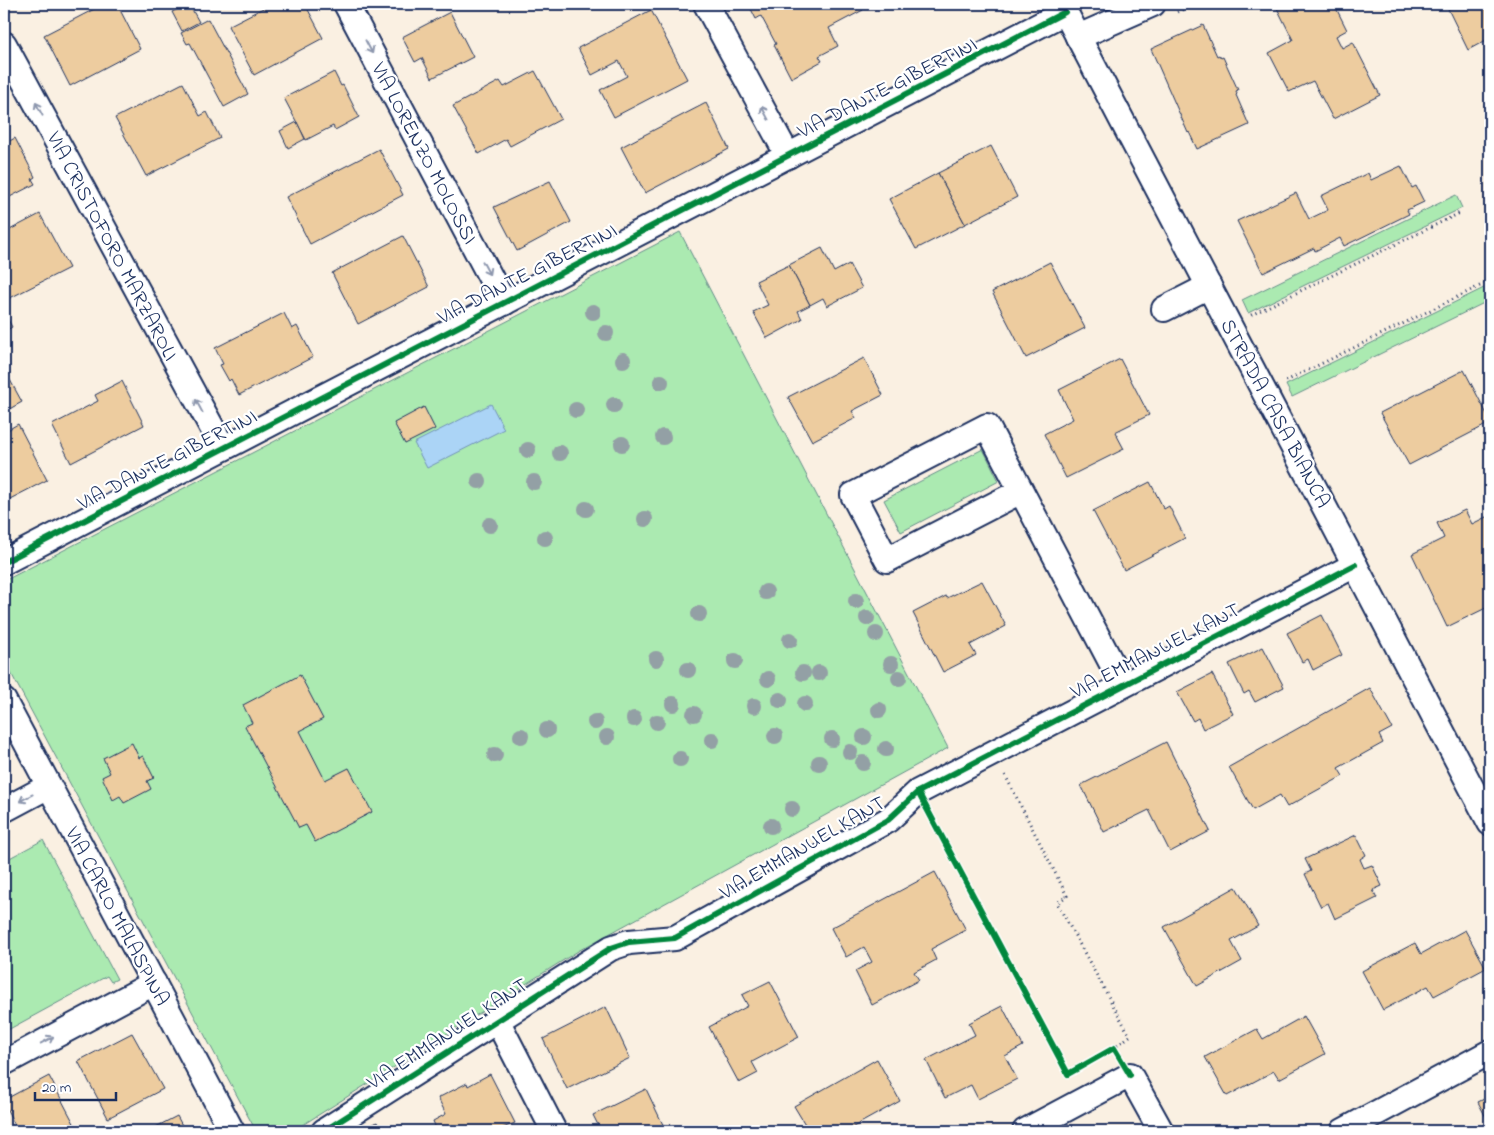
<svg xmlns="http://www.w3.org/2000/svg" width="1494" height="1135" font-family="'Indie Flower',sans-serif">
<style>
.green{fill:#abeab1;stroke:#638c88}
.water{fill:#abd4f6;stroke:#7192b9}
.building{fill:#edcc9f;stroke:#1b2f5e}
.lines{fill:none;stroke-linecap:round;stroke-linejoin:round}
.street-casing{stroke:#1b2f5e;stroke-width:28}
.path{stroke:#1b2f5e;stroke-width:3;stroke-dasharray:1 4;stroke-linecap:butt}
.street{stroke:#fff;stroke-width:24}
.cycleway-casing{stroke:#fff;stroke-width:9}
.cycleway{stroke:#00873e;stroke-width:6}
.tree{fill:#93a0a5}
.oneway{stroke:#8d97ae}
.labels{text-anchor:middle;stroke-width:4.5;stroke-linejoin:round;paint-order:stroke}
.street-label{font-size:21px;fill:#1b2f5e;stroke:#fff}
</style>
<rect width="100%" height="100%" fill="#faf0e2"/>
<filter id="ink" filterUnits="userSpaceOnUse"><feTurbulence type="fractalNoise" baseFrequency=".02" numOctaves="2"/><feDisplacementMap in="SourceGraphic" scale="10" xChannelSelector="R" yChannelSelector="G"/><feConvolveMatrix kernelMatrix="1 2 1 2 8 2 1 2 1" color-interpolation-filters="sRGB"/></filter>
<g filter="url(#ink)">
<!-- green -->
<g class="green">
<path d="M1456,195L1462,208L1248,313L1242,300Z"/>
<path d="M680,232L948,748L578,951L293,1131H256L4,660V581Z"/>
<path d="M1490,285V300L1292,397L1286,385Z"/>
<path d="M983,449L999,481L901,532L884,500Z"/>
<path d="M43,840L117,979L111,982L107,976L4,1032V861Z"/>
</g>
<!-- water -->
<path class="water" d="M491,404L504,429L427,468L414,443Z"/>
<!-- building -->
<g class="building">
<path d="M104,4H117L140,49L70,86L44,35Z"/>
<path d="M188,4H189L199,22L182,31L172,12Z"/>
<path d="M273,4H305L323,38L254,75L228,26L269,5V6Z"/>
<path d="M751,4H859L863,10L829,28L838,46L819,56L822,61L791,78L774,45L776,44L761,16L756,19L749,5Z"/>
<path d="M1275,4H1334L1347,30L1336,36L1342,48L1353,42L1380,95L1333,119L1313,81L1289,92L1269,53L1293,40Z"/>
<path d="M1459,4H1490V38L1468,50L1448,9Z"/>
<path d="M651,10L687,79L614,117L600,90L627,76L619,61L592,75L578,48Z"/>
<path d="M450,12L473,57L432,78L422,58L415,62L402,37Z"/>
<path d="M208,19L248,94L224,107L190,43L187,44L181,33Z"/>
<path d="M1203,25L1217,56L1219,55L1221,58L1223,57L1238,90L1236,91L1237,94L1236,95L1249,125L1197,149L1189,132L1188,133L1151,49Z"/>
<path d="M535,71L561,119L510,146L506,139L479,154L453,106L500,81L504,87Z"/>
<path d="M334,72L341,86L343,85L359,117L335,130L333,126L306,140L284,98Z"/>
<path d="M183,83L200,116L207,112L220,138L146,176L115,118Z"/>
<path d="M706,103L729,149L645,193L621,147Z"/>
<path d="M297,122L305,139L288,148L280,131Z"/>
<path d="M15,138L35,177L32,179L35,184L4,200V144Z"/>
<path d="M991,146L1017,197L965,224L938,173Z"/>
<path d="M379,149L403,195L310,244L286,197Z"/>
<path d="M1401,166L1412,188L1416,186L1424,202L1407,210L1409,214L1344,246L1340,238L1315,251L1314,248L1263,273L1237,221L1296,193L1309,219L1328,210L1321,196L1368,173L1371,180Z"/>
<path d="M938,173L965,224L916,249L889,199Z"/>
<path d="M550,181L571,222L517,251L494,207Z"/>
<path d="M40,214L69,268L4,301V233Z"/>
<path d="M403,236L429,287L358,324L332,273Z"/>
<path d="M822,248L834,272L849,264L862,288L827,306L823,298L810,305L789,265Z"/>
<path d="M1050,262L1085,328L1026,358L992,292Z"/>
<path d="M789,265L810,305L798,311L802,319L767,338L753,312L768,305L756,281Z"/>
<path d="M284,313L292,329L297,326L313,357L239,395L231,379L229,381L220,365L223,364L215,348Z"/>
<path d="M6,316L12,327L4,332V317Z"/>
<path d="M864,358L883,395L852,411L856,418L812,441L788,397Z"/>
<path d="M1120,359L1149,415L1115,432L1124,449L1066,478L1044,434L1073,419L1059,390Z"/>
<path d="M1464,370L1490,420V423L1409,465L1380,413Z"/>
<path d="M10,380L22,402L4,412V384Z"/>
<path d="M122,381L144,425L71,463L52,425L98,401L95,395Z"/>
<path d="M424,407L435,429L405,444L394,423Z"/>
<path d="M18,424L47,480L4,502V432Z"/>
<path d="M1150,482L1164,509L1169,506L1185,538L1124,570L1093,511Z"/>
<path d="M1465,510L1472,524L1490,515V606L1447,627L1412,554L1444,538L1437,523Z"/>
<path d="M982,581L1006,626L970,645L976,655L943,672L913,613L946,596L947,598Z"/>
<path d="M1322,615L1342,655L1313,670L1308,659L1302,662L1287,633Z"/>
<path d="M1263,647L1284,687L1255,702L1249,691L1244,694L1229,664Z"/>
<path d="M1212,674L1233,714L1203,729L1198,718L1193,721L1177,692Z"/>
<path d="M300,675L323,719L300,731L325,780L349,768L372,812L315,842L306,825L299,828L245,726L252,723L243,705Z"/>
<path d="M1370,688L1392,728L1379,735L1383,743L1338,768L1343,776L1287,807L1280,795L1253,810L1229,767Z"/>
<path d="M1166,742L1210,831L1170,852L1149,810L1104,832L1081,785Z"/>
<path d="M132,743L139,758L143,756L154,778L147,781L151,789L124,803L120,796L113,800L102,777L110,773L103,758Z"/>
<path d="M1356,835L1366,855L1360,859L1364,868L1372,865L1382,886L1373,890L1377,898L1335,919L1328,903L1321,907L1305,874L1311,871L1305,859Z"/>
<path d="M935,872L966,930L931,949L936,960L914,972L919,980L872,1005L855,971L872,962L864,947L846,957L831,928Z"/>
<path d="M1236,887L1258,926L1231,941L1242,961L1197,986L1164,927Z"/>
<path d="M1465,930L1486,968L1434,996L1428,986L1383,1010L1362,971L1415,943L1421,954Z"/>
<path d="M770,981L799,1037L752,1062L758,1073L739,1083L709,1027L748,1006L742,995Z"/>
<path d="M1002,1006L1023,1046L1005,1056L1017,1079L978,1099L971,1085L945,1098L926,1060L975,1035L969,1023Z"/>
<path d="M606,1007L630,1058L567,1089L543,1039Z"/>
<path d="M1304,1016L1325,1054L1279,1079L1274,1071L1227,1096L1205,1057L1257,1029L1263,1039Z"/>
<path d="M132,1033L163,1089L108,1118L78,1061Z"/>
<path d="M877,1059L900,1101L846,1131H809L794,1106Z"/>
<path d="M490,1074L515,1123L503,1128L502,1131H437L433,1121L446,1114L438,1098L467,1083L468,1086Z"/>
<path d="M49,1076L78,1131H18L4,1104V1100Z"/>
<path d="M646,1089L666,1131H601L593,1115Z"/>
<path d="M1490,1096V1125L1478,1102Z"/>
<path d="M177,1116L185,1131H148Z"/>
<path d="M377,1122L382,1131H361Z"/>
</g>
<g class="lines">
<defs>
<g id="street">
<path d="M346,4L504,303"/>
<path d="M706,4L788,156"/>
<path d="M1061,4L1490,823"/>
<path d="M1078,37L1153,4"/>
<path d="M4,44L223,448"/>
<path d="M1164,309L1209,286"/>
<path d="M1021,491L887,560L853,495L987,426L1123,685"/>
<path d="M4,562L1065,12"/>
<path d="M4,701L232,1131"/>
<path d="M4,810L49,786"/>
<path d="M497,1020L554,1131"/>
<path d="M4,1063L154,983"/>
<path d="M324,1131L611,948L629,942L675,938L888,820L918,792L1355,565"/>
<path d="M1025,1131L1130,1075L1161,1131"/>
<path d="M1343,1131L1490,1052"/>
</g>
</defs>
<!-- street casing -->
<use href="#street" class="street-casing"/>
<!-- path -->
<g class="path">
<path d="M1177,12L1195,4"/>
<path d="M1251,315L1460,213"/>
<path d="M1286,381L1490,281"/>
<path d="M1005,775L1067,896L1057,903L1130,1036L1114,1048"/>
</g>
<!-- street -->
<use href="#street" class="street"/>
<defs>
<g id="cycleway">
<path d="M4,562L1065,12"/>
<path d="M918,792L1068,1074L1114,1048L1130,1075"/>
<path d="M324,1131L611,948L629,942L675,938L888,820L918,792L1355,565"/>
</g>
</defs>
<!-- cycleway casing -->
<use href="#cycleway" class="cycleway-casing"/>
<!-- cycleway -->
<use href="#cycleway" class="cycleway"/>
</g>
<!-- trees -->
<g class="tree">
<circle cx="593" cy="312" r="8"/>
<circle cx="606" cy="333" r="8"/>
<circle cx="623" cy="360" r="8"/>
<circle cx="661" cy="382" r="8"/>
<circle cx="614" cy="405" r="8"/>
<circle cx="576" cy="410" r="8"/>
<circle cx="663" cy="437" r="8"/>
<circle cx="622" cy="444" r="8"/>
<circle cx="528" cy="450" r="8"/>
<circle cx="560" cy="453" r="8"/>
<circle cx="479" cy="481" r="8"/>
<circle cx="534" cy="482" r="8"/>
<circle cx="586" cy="509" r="8"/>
<circle cx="645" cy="519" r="8"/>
<circle cx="490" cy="525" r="8"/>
<circle cx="545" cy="538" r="8"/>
<circle cx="766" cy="592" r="8"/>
<circle cx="856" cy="601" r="8"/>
<circle cx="699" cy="614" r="8"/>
<circle cx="867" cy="618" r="8"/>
<circle cx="876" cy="634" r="8"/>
<circle cx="790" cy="640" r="8"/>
<circle cx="656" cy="659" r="8"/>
<circle cx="735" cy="661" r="8"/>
<circle cx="891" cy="664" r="8"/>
<circle cx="688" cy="670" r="8"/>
<circle cx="803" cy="673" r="8"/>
<circle cx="819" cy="673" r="8"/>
<circle cx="899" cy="678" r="8"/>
<circle cx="768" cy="679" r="8"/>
<circle cx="780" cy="700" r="8"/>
<circle cx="673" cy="704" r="8"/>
<circle cx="805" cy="704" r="8"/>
<circle cx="754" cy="706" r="8"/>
<circle cx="879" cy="710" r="8"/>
<circle cx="694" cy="714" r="8"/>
<circle cx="634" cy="719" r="8"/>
<circle cx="595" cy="722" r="8"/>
<circle cx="657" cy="722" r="8"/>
<circle cx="547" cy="730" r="8"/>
<circle cx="521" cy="736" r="8"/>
<circle cx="775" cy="736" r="8"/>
<circle cx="607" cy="737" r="8"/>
<circle cx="864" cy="737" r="8"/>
<circle cx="832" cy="739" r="8"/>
<circle cx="712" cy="740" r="8"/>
<circle cx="886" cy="749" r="8"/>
<circle cx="850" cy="752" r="8"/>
<circle cx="495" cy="755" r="8"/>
<circle cx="680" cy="759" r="8"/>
<circle cx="819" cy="763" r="8"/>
<circle cx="863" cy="763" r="8"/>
<circle cx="792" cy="809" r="8"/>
<circle cx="771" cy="826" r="8"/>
</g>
<!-- one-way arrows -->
<defs><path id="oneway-shaft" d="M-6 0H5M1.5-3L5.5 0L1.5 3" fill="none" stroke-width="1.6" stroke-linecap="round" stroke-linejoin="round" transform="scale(1.25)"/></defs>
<g class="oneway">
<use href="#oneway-shaft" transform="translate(369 47) rotate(62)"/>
<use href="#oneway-shaft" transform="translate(39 109) rotate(-118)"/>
<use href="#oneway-shaft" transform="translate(765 113) rotate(-118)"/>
<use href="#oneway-shaft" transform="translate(486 268) rotate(62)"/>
<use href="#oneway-shaft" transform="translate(199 406) rotate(-118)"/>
<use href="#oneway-shaft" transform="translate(26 798) rotate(152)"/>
<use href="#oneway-shaft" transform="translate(47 1040) rotate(-28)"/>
</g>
</g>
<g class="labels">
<!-- street labels -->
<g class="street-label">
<text transform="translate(887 87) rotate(-27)" y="7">VIA DANTE GIBERTINI</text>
<text transform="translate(425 153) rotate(62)" y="7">VIA LORENZO MOLOSSI</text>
<text transform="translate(113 246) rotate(62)" y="7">VIA CRISTOFORO MARZAROLI</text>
<text transform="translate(527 273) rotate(-27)" y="7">VIA DANTE GIBERTINI</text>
<text transform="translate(1276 413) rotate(62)" y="7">STRADA CASA BIANCA</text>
<text transform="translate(167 459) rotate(-27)" y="7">VIA DANTE GIBERTINI</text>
<text transform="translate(1155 650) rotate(-27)" y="7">VIA EMMANUEL KANT</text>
<text transform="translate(802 847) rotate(-30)" y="7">VIA EMMANUEL KANT</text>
<text transform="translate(118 916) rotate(62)" y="7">VIA CARLO MALASPINA</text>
<text transform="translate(447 1033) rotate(-33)" y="7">VIA EMMANUEL KANT</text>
</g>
</g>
<!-- margin -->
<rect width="1494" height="1135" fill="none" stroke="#fff" stroke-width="20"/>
<rect x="10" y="10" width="1474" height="1115" fill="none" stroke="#1b2f5e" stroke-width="2" filter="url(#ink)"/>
<!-- scale -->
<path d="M35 1092v8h81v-8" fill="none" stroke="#1b2f5e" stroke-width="2.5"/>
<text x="42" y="1092" font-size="15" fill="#1b2f5e" stroke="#ffffff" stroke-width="4" paint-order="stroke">20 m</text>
</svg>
